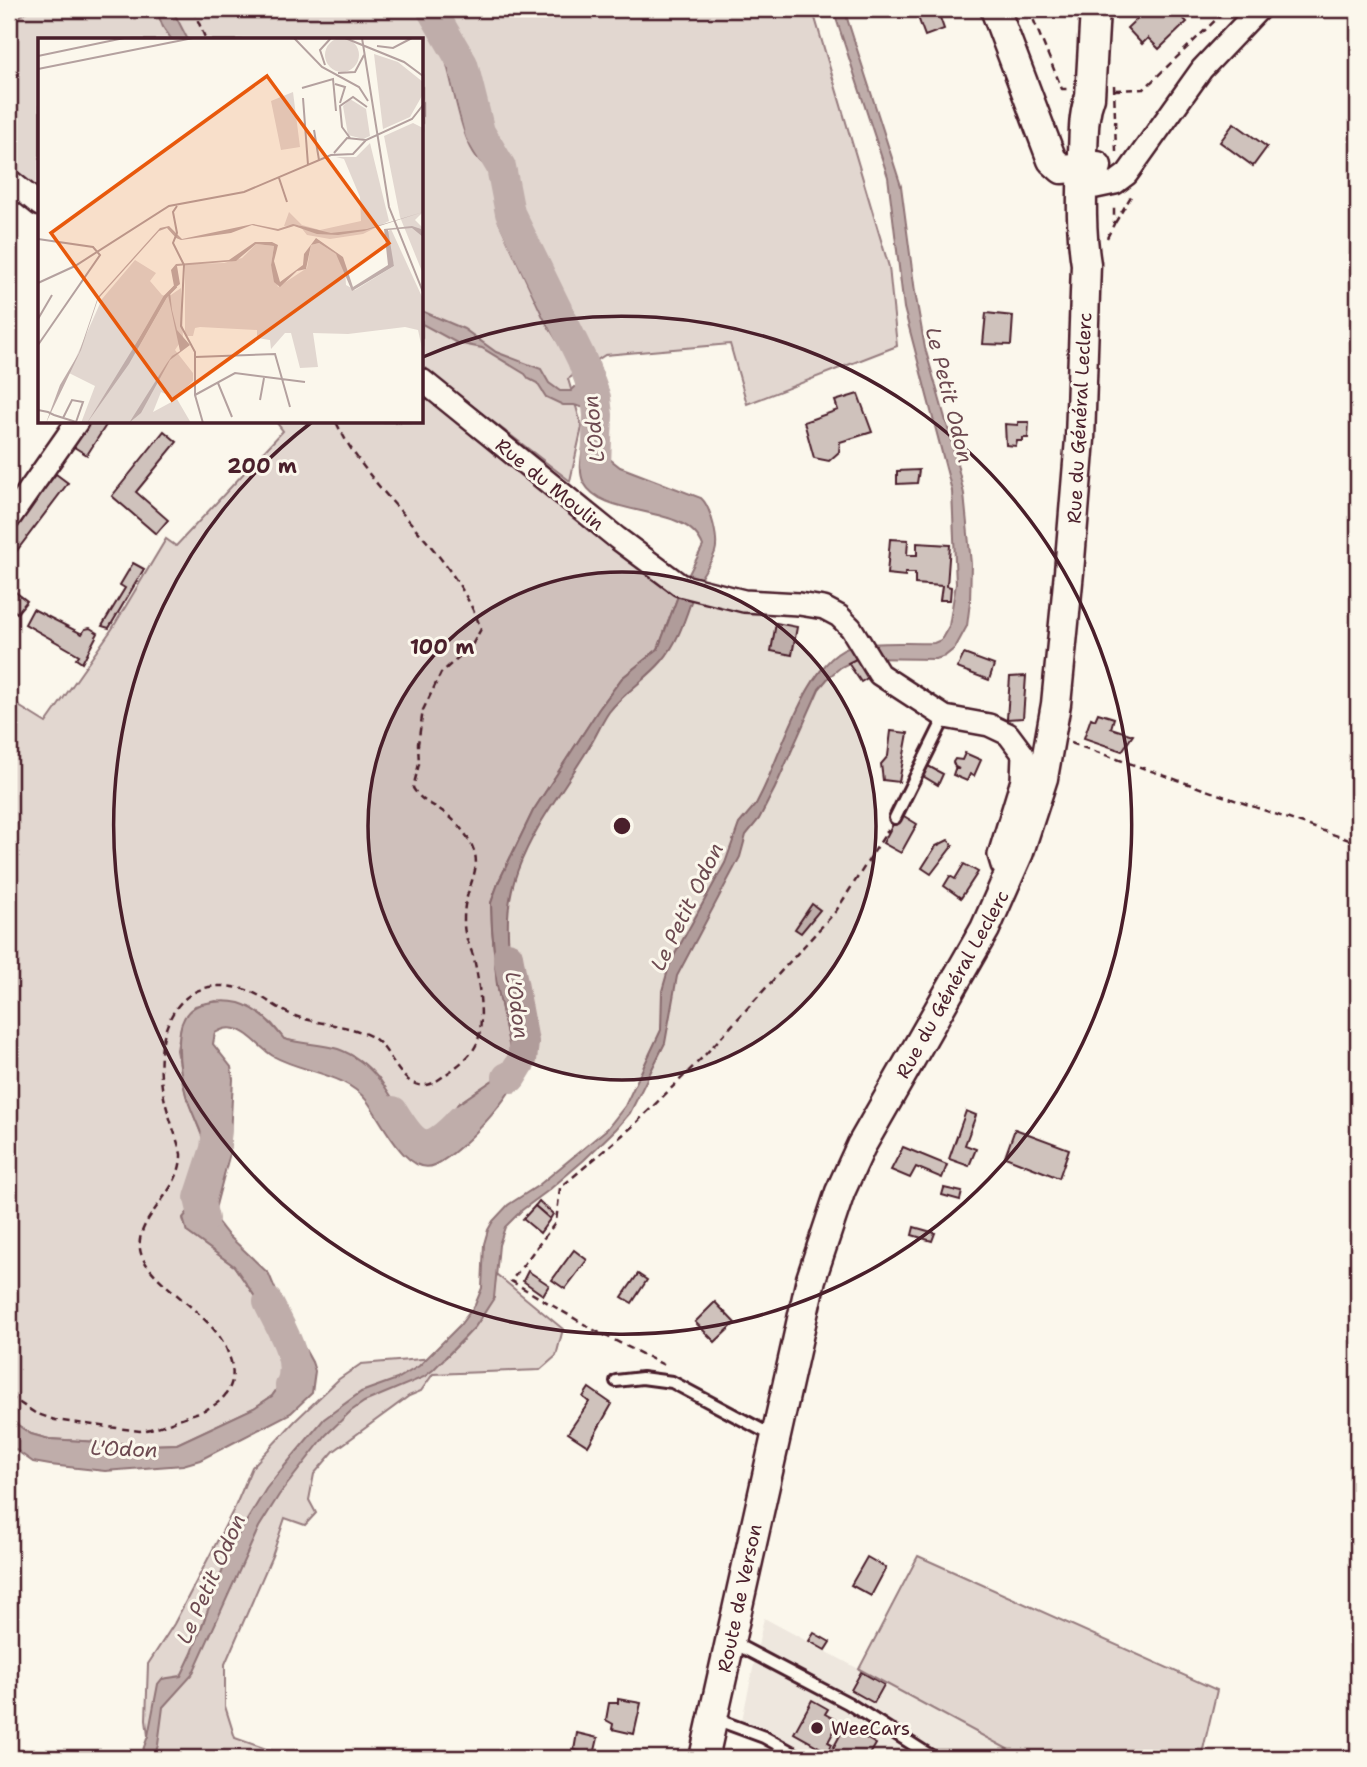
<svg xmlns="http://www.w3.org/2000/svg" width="1367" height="1767" font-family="'Shantell Sans',sans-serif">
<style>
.built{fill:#eee7de}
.green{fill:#e2d7d0;stroke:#967b7e;stroke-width:2}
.water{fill:#bfadaa;stroke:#907477;stroke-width:2}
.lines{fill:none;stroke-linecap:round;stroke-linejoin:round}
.river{stroke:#bfadaa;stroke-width:30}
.building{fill:#cfc2bc;stroke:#4a1f2b;stroke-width:2}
.lane-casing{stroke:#4a1f2b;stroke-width:16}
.street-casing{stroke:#4a1f2b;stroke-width:26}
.secondary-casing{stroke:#4a1f2b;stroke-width:33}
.path{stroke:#4a1f2b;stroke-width:2.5;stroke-dasharray:7 5;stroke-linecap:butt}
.lane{stroke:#fbf7ec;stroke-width:10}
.street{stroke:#fbf7ec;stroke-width:21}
.secondary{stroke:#fbf7ec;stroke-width:28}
.ring{fill:none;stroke:#4a1f2b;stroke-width:3.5}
.poi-dot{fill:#4a1f2b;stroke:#fbf7ec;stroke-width:2.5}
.labels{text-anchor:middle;stroke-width:6;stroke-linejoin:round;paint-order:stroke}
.street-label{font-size:19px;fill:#4a1f2b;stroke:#fbf7ec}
.poi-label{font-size:19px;fill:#4a1f2b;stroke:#fbf7ec;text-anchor:start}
.water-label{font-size:21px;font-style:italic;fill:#6d4a51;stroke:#fbf7ec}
.inset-river{fill:none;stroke:#bfadaa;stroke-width:3.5}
.inset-road{fill:none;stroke:#b4a19f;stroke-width:2}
.view{fill:#e8590c;fill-opacity:0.15;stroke:#e8590c;stroke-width:3.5}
.inset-edge{fill:none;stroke:#4a1f2b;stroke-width:3.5}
.centre{fill:#4a1f2b;stroke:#fbf7ec;stroke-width:3.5}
.ring-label{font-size:21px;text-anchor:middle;font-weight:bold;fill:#4a1f2b;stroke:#fbf7ec;stroke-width:6;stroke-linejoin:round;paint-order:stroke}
</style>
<rect width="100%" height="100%" fill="#fbf7ec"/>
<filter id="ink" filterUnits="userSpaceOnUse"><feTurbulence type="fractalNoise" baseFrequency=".0143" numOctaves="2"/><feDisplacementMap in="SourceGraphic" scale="14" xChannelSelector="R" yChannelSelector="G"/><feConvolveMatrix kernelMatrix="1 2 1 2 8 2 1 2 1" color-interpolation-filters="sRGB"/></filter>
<g filter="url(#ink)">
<!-- built -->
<path class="built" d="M764,1618L1024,1758H783L785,1754L739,1734Z"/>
<!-- green -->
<g class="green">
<path d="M31,9H809L815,18L889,267L897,346L747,404L730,344L605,355L568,379L582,427L570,481L422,367V40H40V197L22,183L9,166V23Z"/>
<path d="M422,391L497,449L678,596L658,649L622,678L599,709L533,811L499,881L491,903L492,928L497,984L511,1054L505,1067L493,1080L458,1104L433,1141L428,1146H420L379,1078L299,1043L284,1039L272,1024L250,1007L216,1001L195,1006L181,1027L177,1050L186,1095L209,1154V1172L194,1205L183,1218L187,1232L234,1266L283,1336L288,1345V1365L282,1382L272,1396L254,1408L177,1444L148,1445L49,1439L31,1434L9,1419V700L46,723L112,629L166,539L176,546L283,431L277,423L278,422H422Z"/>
<path d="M496,1274L563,1329L556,1356L540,1370L433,1374L421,1391L409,1396L334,1451L314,1474L309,1500L316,1513L305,1525L285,1518L272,1556L225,1664V1706L235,1738L272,1751L281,1758H154L156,1753L148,1736L146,1720L148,1664L174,1624L235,1507L252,1467L295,1421L339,1379L361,1364L446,1357C470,1333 495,1311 496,1274Z"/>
<path d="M918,1556L1217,1690L1201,1758H1024L859,1669Z"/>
</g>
<!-- water -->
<g class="water">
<path d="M156,9H172L188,40H172L163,27Z"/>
<path d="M413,9H430L464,72L486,143L516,221L547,294L585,375L594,429L602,453L620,467L701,498C711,507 719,540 715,552C711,564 702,573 697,585C687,611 681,639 662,661C646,680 624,692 609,712C602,722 597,734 591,744C575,771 556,797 540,824C498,897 505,928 517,1007C519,1021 526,1039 526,1053C525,1085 463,1152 435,1165C407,1178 381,1119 367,1101C344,1072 303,1073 273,1056C261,1049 249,1032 235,1029C227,1027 222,1029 215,1033L213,1044L231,1067L233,1079L229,1156L215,1209L217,1221L227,1234L269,1274L285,1313L312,1362L315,1371L312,1393L291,1413L200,1460L183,1465L105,1471L50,1465L33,1462L9,1445V1419L31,1434L49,1439L148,1445L177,1444L254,1408L272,1396L282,1382L288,1365V1345L234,1266L187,1232L183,1218C194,1206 205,1188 209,1172C213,1149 192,1117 186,1095C180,1074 177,1053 180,1031C182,1018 188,1008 202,1004C215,1001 226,1000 239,1003C259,1009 272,1024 284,1039C302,1044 321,1044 338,1049C381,1064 398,1110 420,1146H428L433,1141L458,1104L493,1080L505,1067L511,1054L497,984L492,928L491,903L499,881L533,811L599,709L622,678L658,649L678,596L703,546C687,502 604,520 584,483C574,465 591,430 585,408L574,405H563L546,397L537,383L529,379L525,374L482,348L457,343L422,324V311L464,329L496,352L541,369L549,383L560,391H571L576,386L577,373L545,321L499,222L497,189L488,167C454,150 455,55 430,23C426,18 418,13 413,9Z"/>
<path d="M833,9H844L901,186L915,292L925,348L953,446L964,494L971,564L970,602L967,626L955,648L945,656L936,659L859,658L841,667L829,677L819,689L775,788L759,819L746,835L740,857L677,976L665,1043L630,1113L616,1129L584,1160L549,1190L522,1210L505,1227L499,1245L494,1298L475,1327L433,1370L424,1377L364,1402L351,1411L326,1435L279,1495L259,1527L192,1675L163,1707L158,1745L154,1758H140L148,1736L158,1684L162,1679L181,1676L192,1653L232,1545L266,1489L277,1475L324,1419L361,1392L397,1379L419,1366L460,1325L475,1305L482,1288L484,1244L488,1230L493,1221L508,1205L539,1185L607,1129L625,1106L661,1030L662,991L670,963L725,863L739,824L756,804L762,792C781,754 809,655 854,646C879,641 908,644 934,643L941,640L949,626L956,584L952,491L904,308L888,177Z"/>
</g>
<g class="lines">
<!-- river -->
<g class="river">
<path d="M431,9L463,64L480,132L501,167L510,213L582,360L596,398L598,415L596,465L601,476"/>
<path d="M507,1077L511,1078L522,1060L524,1042L508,956"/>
<path d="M393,1111C417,1150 427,1157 461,1120"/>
<path d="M204,1219L199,1198L215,1149L217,1129"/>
<path d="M268,1302C279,1326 303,1360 290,1386"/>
</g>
</g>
<!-- building -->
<g class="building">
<path d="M915,9H937L944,29L925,36Z"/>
<path d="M1147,9H1198L1194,13L1191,10L1183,18L1187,22L1159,49L1148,38L1142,44L1127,28Z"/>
<path d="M1234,123L1267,147L1253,166L1220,142Z"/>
<path d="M986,313L1013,316L1011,345L983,344Z"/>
<path d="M858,394L872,432L840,442L839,452L829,461L814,458L804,422L838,410L835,401Z"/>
<path d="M89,422H108L87,455L74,447Z"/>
<path d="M1018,422H1029L1028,438H1023V441H1017L1016,446L1006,445L1005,424L1018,425Z"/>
<path d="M164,431L177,442L136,492L168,520L156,534L112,496Z"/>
<path d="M919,470L917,483L897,484V471Z"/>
<path d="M56,474L68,483L9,561V534Z"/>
<path d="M890,539L908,540L907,555H917V543L950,545L947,586L951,587L950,600H940L942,586L915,584V573H905V576L887,574Z"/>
<path d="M133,563L144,569L109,628L102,626L125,588L120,585Z"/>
<path d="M9,587L27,601L17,613L9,606Z"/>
<path d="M33,609L82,634L85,629L90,628L98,633L82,663L76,659L79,655L25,624Z"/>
<path d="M776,623L797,627L792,655L771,651Z"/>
<path d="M964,654L994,665L989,680L957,668Z"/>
<path d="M858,658L869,677L861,682L848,663Z"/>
<path d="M1026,676L1023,718L1007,719L1010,677Z"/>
<path d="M1098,713L1114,718L1111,728L1133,735L1122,751L1084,738L1091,718L1095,720Z"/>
<path d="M891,731L908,733L899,782L883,780L881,764L888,756Z"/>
<path d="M965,753L981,760L974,776L970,774L967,781L953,775L955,769H959L955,767L953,762L955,759L962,760Z"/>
<path d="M928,766L943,774L938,785L923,776Z"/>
<path d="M899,813L917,824L901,853L883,843Z"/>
<path d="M948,840L953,845L931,874L922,868L936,846Z"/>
<path d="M964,864L978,872L961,898L944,886L950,876L955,879Z"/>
<path d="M812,904L820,910L801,933L795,929Z"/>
<path d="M966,1111L976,1115L965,1145L976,1149L969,1166L949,1159Z"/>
<path d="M1015,1129L1069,1149L1059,1178L1005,1157Z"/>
<path d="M903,1147L947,1165L942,1178L916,1167L910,1178L891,1170Z"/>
<path d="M944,1188L962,1192L960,1200L942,1195Z"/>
<path d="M539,1201L553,1214L550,1219L535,1206Z"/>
<path d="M535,1206L550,1219L540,1233L523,1219Z"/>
<path d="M914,1227L935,1233L932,1241L912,1235Z"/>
<path d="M574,1250L587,1260L565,1289L552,1280Z"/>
<path d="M528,1271L549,1285L543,1295L523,1281Z"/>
<path d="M638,1274L647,1280L632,1303L622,1297Z"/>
<path d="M715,1302L735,1323L715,1342L695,1322Z"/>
<path d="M589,1388L612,1404L588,1446L568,1433L589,1402L583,1397Z"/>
<path d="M867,1557L886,1568L871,1596L851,1585Z"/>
<path d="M814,1633L830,1642L825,1650L809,1641Z"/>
<path d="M861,1672L884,1685L874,1703L851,1690Z"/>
<path d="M618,1699L641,1703L634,1734L612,1729L613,1724L606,1720L609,1703H618Z"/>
<path d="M812,1700L828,1709L825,1714L839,1722L828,1742L832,1744L828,1752L794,1733Z"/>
<path d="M845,1726L876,1744L868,1758H838L830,1754Z"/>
<path d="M577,1733L598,1738L594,1755L574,1750Z"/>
</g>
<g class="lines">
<defs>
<g id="lane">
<path d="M895,818L945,717"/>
<path d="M616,1381L642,1378L672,1382L775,1437"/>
<path d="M730,1641L848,1703L934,1758"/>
<path d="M715,1719L764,1737L802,1758"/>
</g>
<g id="street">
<path d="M9,180L40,205"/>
<path d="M1096,187L1115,183L1127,174L1202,69L1259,9"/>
<path d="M422,380L617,538L680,585L744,601L799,604L824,608L839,616L851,628L879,674L945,717L989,725L1008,734L1023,754L1022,780L999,855L1002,865L1012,871"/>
<path d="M9,519L77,422"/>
</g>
<g id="secondary">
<path d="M995,9L1052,160L1062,169L1097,166"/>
<path d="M704,1758L811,1279L840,1192L861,1146L985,929L1019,852L1043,778L1056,704L1069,572L1080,439L1086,264C1080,227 1082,190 1083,152C1084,133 1083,115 1090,97L1095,9"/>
</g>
</defs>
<!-- lane casing -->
<use href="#lane" class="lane-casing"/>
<!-- street casing -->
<use href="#street" class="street-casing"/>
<!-- secondary casing -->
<use href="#secondary" class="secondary-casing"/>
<!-- path -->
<g class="path">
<path d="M193,9L206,40"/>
<path d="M1029,9L1062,89H1070"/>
<path d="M1114,85L1116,152"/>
<path d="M1115,90L1144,89L1227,9"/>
<path d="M1115,223L1133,193"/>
<path d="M1107,238L1114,224V204"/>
<path d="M1071,743L1358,843"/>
<path d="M664,1365L594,1330L511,1281L556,1222L560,1188L633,1126L704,1056L836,911L888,830"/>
<path d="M9,1396L35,1413L55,1420L140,1431C160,1428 177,1419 196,1413C212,1408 225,1401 231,1384C235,1371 231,1360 226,1348C209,1310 144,1280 140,1249C135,1217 182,1192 181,1154C175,1131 162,1101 161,1077C157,1026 179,975 239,988C261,992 275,1009 295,1016C320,1025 349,1024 372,1037C391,1048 396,1080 419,1085C432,1087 442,1077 452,1070C461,1063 472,1055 477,1043C485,1025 479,979 474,959C471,947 464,937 464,924C464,915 464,906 467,897C470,883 480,867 474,851C470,838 457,822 446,814C433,803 423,804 413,788L419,764L418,744L423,710L441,673L472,645L481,629C451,546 374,500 336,422"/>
</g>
<!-- lane -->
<use href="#lane" class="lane"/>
<!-- street -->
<use href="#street" class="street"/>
<!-- secondary -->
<use href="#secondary" class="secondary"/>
</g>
</g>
<!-- distance rings -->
<circle cx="622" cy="826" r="254" fill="#4a1f2b" fill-opacity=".12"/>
<g class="ring">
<circle cx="622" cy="826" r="254"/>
<path d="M423 357A509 509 0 1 1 312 422"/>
</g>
<!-- markers -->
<circle class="poi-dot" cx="817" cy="1728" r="7"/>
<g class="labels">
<!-- street labels -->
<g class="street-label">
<text transform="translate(1079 418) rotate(-87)" y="7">Rue du Général Leclerc</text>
<text transform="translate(550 484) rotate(39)" y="7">Rue du Moulin</text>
<text transform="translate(952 984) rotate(-61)" y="7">Rue du Général Leclerc</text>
<text transform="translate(739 1598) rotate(-78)" y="7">Route de Verson</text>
</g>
<!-- poi labels -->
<g class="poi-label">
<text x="831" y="1735">WeeCars</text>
</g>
<!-- water labels -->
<g class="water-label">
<text transform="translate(949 395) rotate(76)" y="7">Le Petit Odon</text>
<text transform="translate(594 429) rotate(-96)" y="7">L'Odon</text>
<text transform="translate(687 907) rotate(-64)" y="7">Le Petit Odon</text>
<text transform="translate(517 1005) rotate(82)" y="7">L'Odon</text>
<text transform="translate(124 1449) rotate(2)" y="7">L'Odon</text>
<text transform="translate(211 1579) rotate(-66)" y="7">Le Petit Odon</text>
</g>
</g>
<!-- overview -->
<g transform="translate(38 38)">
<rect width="385" height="385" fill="#fbf7ec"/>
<path d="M287 17a17 17 0 1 1 34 0a17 17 0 1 1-34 0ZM336,16L360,24L385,44V56L372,79L345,91ZM255,54L262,109L243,112L233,63ZM312,61L328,71L332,98L325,101L310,97L305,68ZM375,85L385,90V174L377,182L385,190V236L362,179L346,98ZM332,105L351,183L325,196L292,201L269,197L261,187L246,188L251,174L264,187L282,192L323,183L322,159L306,121L298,119H318ZM353,191L385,261V315L380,292L367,289L310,296L275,295L280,329L262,330L253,295H247L233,311L232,302L219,300V292L162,289L157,290L155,298H147V226L186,225L204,220L218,206L236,208L233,227L240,249L269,230L273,207L281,205L298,216L307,231L308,247L317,252L356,228L347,196ZM97,222L118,235L112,243L124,257L130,259L143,250L145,300L137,312L155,335V343L137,360L123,354L115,374L139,361L153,385H43L57,348L31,335L64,261Z" fill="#e2d7d0"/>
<path d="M385,174L326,193L300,197L279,196L256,188L240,193L214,187L193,195L143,202L138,200L129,190L121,193L60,261L43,312L8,385L22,347L41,315L60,259L122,190L131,188L144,201L215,186L240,191L255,186L293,195L329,191ZM374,188L383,191L385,199L374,190L350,192L356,228L314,253L298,216L281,205L273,207L268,231L259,233L242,249L236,244L233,227L236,208L218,206L198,223L139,228L142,246L132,254L134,272L139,292L152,307L132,322L103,375L91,385L129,325L134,318L142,313L130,257L91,326L49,385L128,257L136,248L133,232L138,226L191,222L217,204H234L240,207L236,223L242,244L265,227L266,216L278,200L305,219L315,249L350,227L346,191Z" fill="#bfadaa"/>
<path class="inset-river" d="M96,313L127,259L138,248"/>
<path class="inset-road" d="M256,0L284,29L321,49L330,63M307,0L366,24L385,38M324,0L351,169L385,254M339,8L355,10L374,0M0,18L86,0M287,27L282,12L293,0M0,31L155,0M300,35L317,34L326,17M297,46L307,49L302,65M264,50L295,41L298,73M265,60L270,127M276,92L281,122M312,100L304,89L302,68L315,59L329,69M296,115L309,100L328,102M241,140L249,164M139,168L135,174L139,195L135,205L146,227L143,288L157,314V357L165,385M0,201L55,209L62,217L0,307M0,245L37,228L131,168L206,154L293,117L315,116L328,102L374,81L385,67M0,281L14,257M157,319L237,316L252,369M180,345L194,379M157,357L197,335L267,344M222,362L226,340M0,372L10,374L16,377L38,384L45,364L34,362L25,380"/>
<path class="view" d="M229,38L351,205L134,362L13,195Z"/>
<rect width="385" height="385" class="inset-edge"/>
</g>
<circle cx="622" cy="826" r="10" class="centre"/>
<g class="ring-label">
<text x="262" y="473">200 m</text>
<text x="442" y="654">100 m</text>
</g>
<!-- margin -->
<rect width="1367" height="1767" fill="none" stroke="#fbf7ec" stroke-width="35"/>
<rect x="18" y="18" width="1332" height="1732" fill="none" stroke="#4a1f2b" stroke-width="2.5" filter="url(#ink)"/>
</svg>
